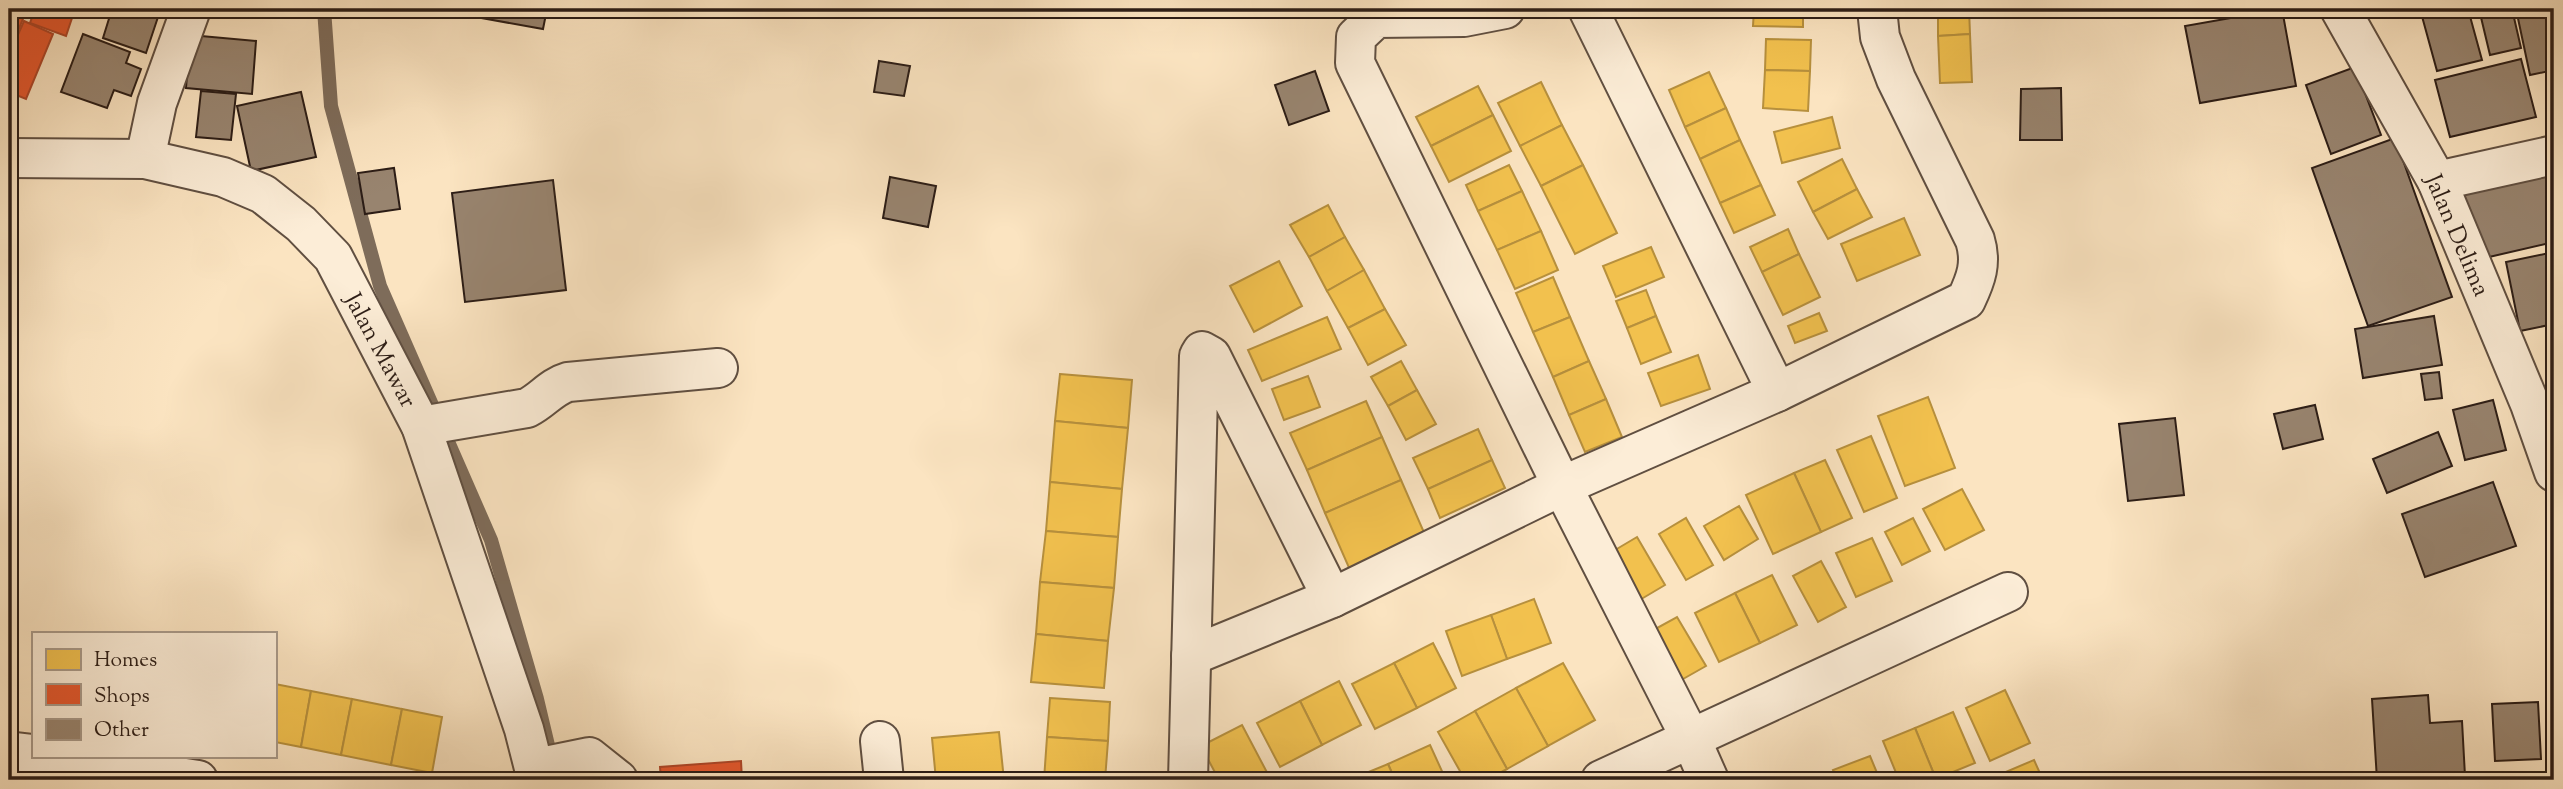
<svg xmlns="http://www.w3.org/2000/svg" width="2563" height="789" font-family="'Sorts Mill Goudy',serif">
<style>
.homes{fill:#f2c14e;stroke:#b7903d;stroke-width:2}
.shops{fill:#e4572e;stroke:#ad4627;stroke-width:2}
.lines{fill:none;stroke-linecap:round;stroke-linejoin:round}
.stream{stroke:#7e6c5a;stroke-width:14}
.building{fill:#98846f;stroke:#2c1d16;stroke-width:2}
.minor-casing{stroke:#604f41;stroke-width:42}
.tertiary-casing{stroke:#604f41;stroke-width:42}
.minor{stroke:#fcedd7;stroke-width:38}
.tertiary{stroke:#fcedd7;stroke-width:38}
.labels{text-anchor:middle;stroke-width:7;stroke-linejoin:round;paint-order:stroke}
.street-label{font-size:24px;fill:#2c1d16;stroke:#fcedd7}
</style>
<rect width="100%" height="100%" fill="#fbe4c1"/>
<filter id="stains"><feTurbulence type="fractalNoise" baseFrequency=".00286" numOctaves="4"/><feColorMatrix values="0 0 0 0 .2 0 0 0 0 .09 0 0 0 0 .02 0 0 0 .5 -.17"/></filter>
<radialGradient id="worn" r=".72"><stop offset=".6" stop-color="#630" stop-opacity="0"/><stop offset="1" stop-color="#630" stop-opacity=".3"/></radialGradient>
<!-- homes -->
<g class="homes">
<path d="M1754,9H1803V27L1753,26Z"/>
<path d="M1938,9H1969L1970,34L1938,36Z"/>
<path d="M1970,34L1972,82L1940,83L1938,36Z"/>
<path d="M1766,39L1811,40L1810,71L1765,70Z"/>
<path d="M1765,70L1810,71L1808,111L1763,108Z"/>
<path d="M1709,72L1726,108L1685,127L1669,90Z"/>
<path d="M1541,82L1562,125L1520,146L1498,103Z"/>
<path d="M1478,86L1493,115L1431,146L1416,117Z"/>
<path d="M1726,108L1740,140L1700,159L1685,127Z"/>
<path d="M1493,115L1511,151L1449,182L1431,146Z"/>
<path d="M1832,117L1840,148L1782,163L1774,132Z"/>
<path d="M1562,125L1583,165L1541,186L1520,146Z"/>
<path d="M1740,140L1761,185L1720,203L1700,159Z"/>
<path d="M1842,159L1857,189L1813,212L1798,182Z"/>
<path d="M1509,165L1522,191L1478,211L1466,185Z"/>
<path d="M1583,165L1617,233L1575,254L1541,186Z"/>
<path d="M1761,185L1775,215L1734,233L1720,203Z"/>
<path d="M1857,189L1872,217L1828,239L1813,212Z"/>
<path d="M1522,191L1541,231L1497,250L1478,211Z"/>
<path d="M1328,205L1345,237L1309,257L1290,225Z"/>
<path d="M1904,218L1920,255L1857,281L1841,244Z"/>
<path d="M1788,229L1799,254L1762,272L1750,247Z"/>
<path d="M1541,231L1558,270L1515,289L1497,250Z"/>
<path d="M1345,237L1364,270L1327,291L1309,257Z"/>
<path d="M1651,247L1664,277L1616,297L1603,266Z"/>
<path d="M1799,254L1820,297L1783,315L1762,272Z"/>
<path d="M1279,261L1302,306L1254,332L1230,286Z"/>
<path d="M1364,270L1385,309L1348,328L1327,291Z"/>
<path d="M1553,277L1570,317L1533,332L1516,293Z"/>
<path d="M1646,290L1656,316L1627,328L1616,301Z"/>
<path d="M1385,309L1406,345L1368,365L1348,328Z"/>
<path d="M1819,313L1827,331L1795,343L1788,326Z"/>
<path d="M1656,316L1671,352L1641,364L1627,328Z"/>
<path d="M1327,317L1341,349L1262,381L1248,350Z"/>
<path d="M1570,317L1589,361L1553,377L1533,332Z"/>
<path d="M1698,355L1710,389L1661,406L1648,373Z"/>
<path d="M1401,361L1417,390L1388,406L1371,377Z"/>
<path d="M1589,361L1606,399L1569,415L1553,377Z"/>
<path d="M1060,374L1132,380L1128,428L1055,421Z"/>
<path d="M1308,376L1320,407L1284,420L1272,389Z"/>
<path d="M1417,390L1436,424L1406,440L1388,406Z"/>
<path d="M1928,397L1955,468L1905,486L1878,416Z"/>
<path d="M1606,399L1622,437L1585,452L1569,415Z"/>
<path d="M1366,401L1382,437L1307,470L1290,433Z"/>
<path d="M1055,421L1128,428L1122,489L1050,482Z"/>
<path d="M1478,429L1492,460L1428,489L1413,458Z"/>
<path d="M1871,436L1897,498L1864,512L1837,450Z"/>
<path d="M1382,437L1401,480L1325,513L1307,470Z"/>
<path d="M1492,460L1505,488L1440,518L1428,489Z"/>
<path d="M1825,460L1852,518L1821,532L1794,473Z"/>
<path d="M1794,473L1821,532L1773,554L1746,495Z"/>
<path d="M1401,480L1426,537L1350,570L1325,513Z"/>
<path d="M1050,482L1122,489L1118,537L1046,531Z"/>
<path d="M1962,489L1984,530L1945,550L1923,509Z"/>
<path d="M1739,506L1758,539L1724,560L1704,526Z"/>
<path d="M1686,518L1713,565L1686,580L1659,534Z"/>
<path d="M1913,518L1930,551L1902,565L1885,532Z"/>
<path d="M1046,531L1118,537L1114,588L1040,582Z"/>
<path d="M1637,537L1665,585L1638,601L1610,553Z"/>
<path d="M1872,538L1892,581L1856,597L1836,553Z"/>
<path d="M1821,561L1846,607L1818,622L1793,576Z"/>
<path d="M1772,575L1797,625L1760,643L1735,593Z"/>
<path d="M1040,582L1114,588L1108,641L1036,634Z"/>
<path d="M1735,593L1760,643L1719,662L1695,613Z"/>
<path d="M1534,599L1551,643L1507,659L1491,615Z"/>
<path d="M1491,615L1507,659L1462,676L1446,631Z"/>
<path d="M1677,617L1706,666L1676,683L1648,633Z"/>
<path d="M1036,634L1108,641L1104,688L1031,682Z"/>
<path d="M1433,643L1456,688L1417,708L1394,663Z"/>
<path d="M1394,663L1417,708L1375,729L1352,684Z"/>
<path d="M1563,663L1595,720L1548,746L1516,688Z"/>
<path d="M1339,681L1361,725L1322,745L1300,701Z"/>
<path d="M275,684L311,691L301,747L275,742Z"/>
<path d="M1516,688L1548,746L1507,769L1475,711Z"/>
<path d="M2005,690L2030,743L1990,761L1966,708Z"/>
<path d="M311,691L352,699L341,755L301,747Z"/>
<path d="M1050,698L1110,702L1108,741L1047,737Z"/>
<path d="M352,699L402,709L391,765L341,755Z"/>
<path d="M1300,701L1322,745L1280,767L1257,723Z"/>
<path d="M402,709L442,717L432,773L391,765Z"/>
<path d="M1475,711L1507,769L1487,780H1465L1438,732Z"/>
<path d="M1953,712L1975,763L1936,779L1915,728Z"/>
<path d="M1242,725L1271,780H1219L1201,746Z"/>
<path d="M1915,728L1936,779L1933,780H1899L1883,741Z"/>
<path d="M999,732L1004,780H936L932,738Z"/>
<path d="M1047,737L1108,741L1105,780H1044Z"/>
<path d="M1430,745L1446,780H1395L1388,764Z"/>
<path d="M1870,756L1880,780H1837L1833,770Z"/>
<path d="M2034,760L2043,780H2004L2001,774Z"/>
<path d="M1388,764L1395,780H1349Z"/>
</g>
<!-- shops -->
<g class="shops">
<path d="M9,9H27L9,53Z"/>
<path d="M35,9H75L66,36L30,23Z"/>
<path d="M24,21L53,34L26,99L9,92V55Z"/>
<path d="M741,761L742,780H661L660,767Z"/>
<path d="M809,773V780H758V778Z"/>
</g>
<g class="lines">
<!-- stream -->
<path class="stream" d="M324,9L331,106L380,286L491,540L537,699L552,762"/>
</g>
<!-- building -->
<g class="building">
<path d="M112,9H143L159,14L146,53L103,38Z"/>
<path d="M472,9H547L543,29L470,16Z"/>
<path d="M2282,9L2296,86L2200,103L2185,26Z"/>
<path d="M2420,9H2468L2482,60L2437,71Z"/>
<path d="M2479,9H2512L2521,48L2490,55Z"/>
<path d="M2516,9H2554V70L2530,75Z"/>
<path d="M83,34L130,52L126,63L141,69L131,96L114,90L107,108L61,92Z"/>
<path d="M190,35L256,41L252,94L186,88Z"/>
<path d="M2521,59L2536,117L2450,137L2435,80Z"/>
<path d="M879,61L910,66L904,96L874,92Z"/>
<path d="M2355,67L2381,135L2331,154L2306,85Z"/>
<path d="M1315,71L1329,111L1289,125L1275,85Z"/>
<path d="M2061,88L2062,140H2020L2021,89Z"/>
<path d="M201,91L236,94L231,140L196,137Z"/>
<path d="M301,92L316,157L251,171L237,106Z"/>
<path d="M2395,138L2452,297L2368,326L2312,168Z"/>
<path d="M2554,165V242L2476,260L2460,187Z"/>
<path d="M394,168L400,209L365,214L358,173Z"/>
<path d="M890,177L936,186L928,227L883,218Z"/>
<path d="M553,180L566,290L465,302L452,193Z"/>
<path d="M2554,252V324L2520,331L2506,262Z"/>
<path d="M2434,316L2442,365L2363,378L2355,329Z"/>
<path d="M2439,372L2442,398L2425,400L2421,374Z"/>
<path d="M2493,400L2506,450L2465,460L2453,410Z"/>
<path d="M2315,405L2323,439L2283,449L2274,414Z"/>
<path d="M2175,418L2184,495L2128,501L2119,424Z"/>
<path d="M2438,432L2452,466L2387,493L2373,459Z"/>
<path d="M2493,482L2516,546L2425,577L2402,514Z"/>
<path d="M2428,695L2430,723L2462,721L2465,776L2377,780L2372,699Z"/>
<path d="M2538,702L2541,759L2495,761L2492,704Z"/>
</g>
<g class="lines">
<defs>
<g id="minor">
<path d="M1505,9L1464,17L1376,18L1356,37L1355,63L1562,486L1690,737L1709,780"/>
<path d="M1588,9L1777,392"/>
<path d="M2340,9L2437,181L2530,404L2554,472"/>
<path d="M145,159L157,103L191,9"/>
<path d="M2437,181L2554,155"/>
<path d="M421,426L527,408C543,400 551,387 568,382L718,368"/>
<path d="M1191,656L1332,598L1562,486L1777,392L1966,300C1976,279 1982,263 1975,240L1896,79L1880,37L1877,9"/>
<path d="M880,741L884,780"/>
<path d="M9,755L16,752L33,754"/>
<path d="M43,756L198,780"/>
<path d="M535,768L589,757L618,780"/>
<path d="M1188,780L1199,356L1202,351L1211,356L1332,598"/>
<path d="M1601,780L2008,592"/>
</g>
<path id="tertiary" d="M9,158L145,159L223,177L263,194L301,224L333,257L421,426L524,729L537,780"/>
</defs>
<!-- minor casing -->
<use href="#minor" class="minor-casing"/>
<!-- tertiary casing -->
<use href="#tertiary" class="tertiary-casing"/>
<!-- minor -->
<use href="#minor" class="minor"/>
<!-- tertiary -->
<use href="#tertiary" class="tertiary"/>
</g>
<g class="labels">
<!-- street labels -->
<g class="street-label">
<text transform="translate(2458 235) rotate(67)" y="8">Jalan Delima</text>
<text transform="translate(381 350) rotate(62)" y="8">Jalan Mawar</text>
</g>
</g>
<!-- margin -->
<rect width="2563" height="789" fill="none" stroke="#fbe4c1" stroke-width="35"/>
<rect x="10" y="10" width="2542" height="768" fill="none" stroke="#2c1d16" stroke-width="3.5"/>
<rect x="18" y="18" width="2528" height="754" fill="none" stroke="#2c1d16" stroke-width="2"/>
<!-- legend -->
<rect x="32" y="632" width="245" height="126" fill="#fcedd7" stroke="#a99a8a" stroke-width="2"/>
<rect x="46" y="649" width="35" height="21" fill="#f2c14e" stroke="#a99a8a" stroke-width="2"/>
<text x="94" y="666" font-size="21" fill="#2c1d16">Homes</text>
<rect x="46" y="684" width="35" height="21" fill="#e4572e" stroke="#a99a8a" stroke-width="2"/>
<text x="94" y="702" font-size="21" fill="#2c1d16">Shops</text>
<rect x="46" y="719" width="35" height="21" fill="#98846f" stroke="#a99a8a" stroke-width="2"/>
<text x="94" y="736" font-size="21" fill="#2c1d16">Other</text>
<rect width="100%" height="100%" filter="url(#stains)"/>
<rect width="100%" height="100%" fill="url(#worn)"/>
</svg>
